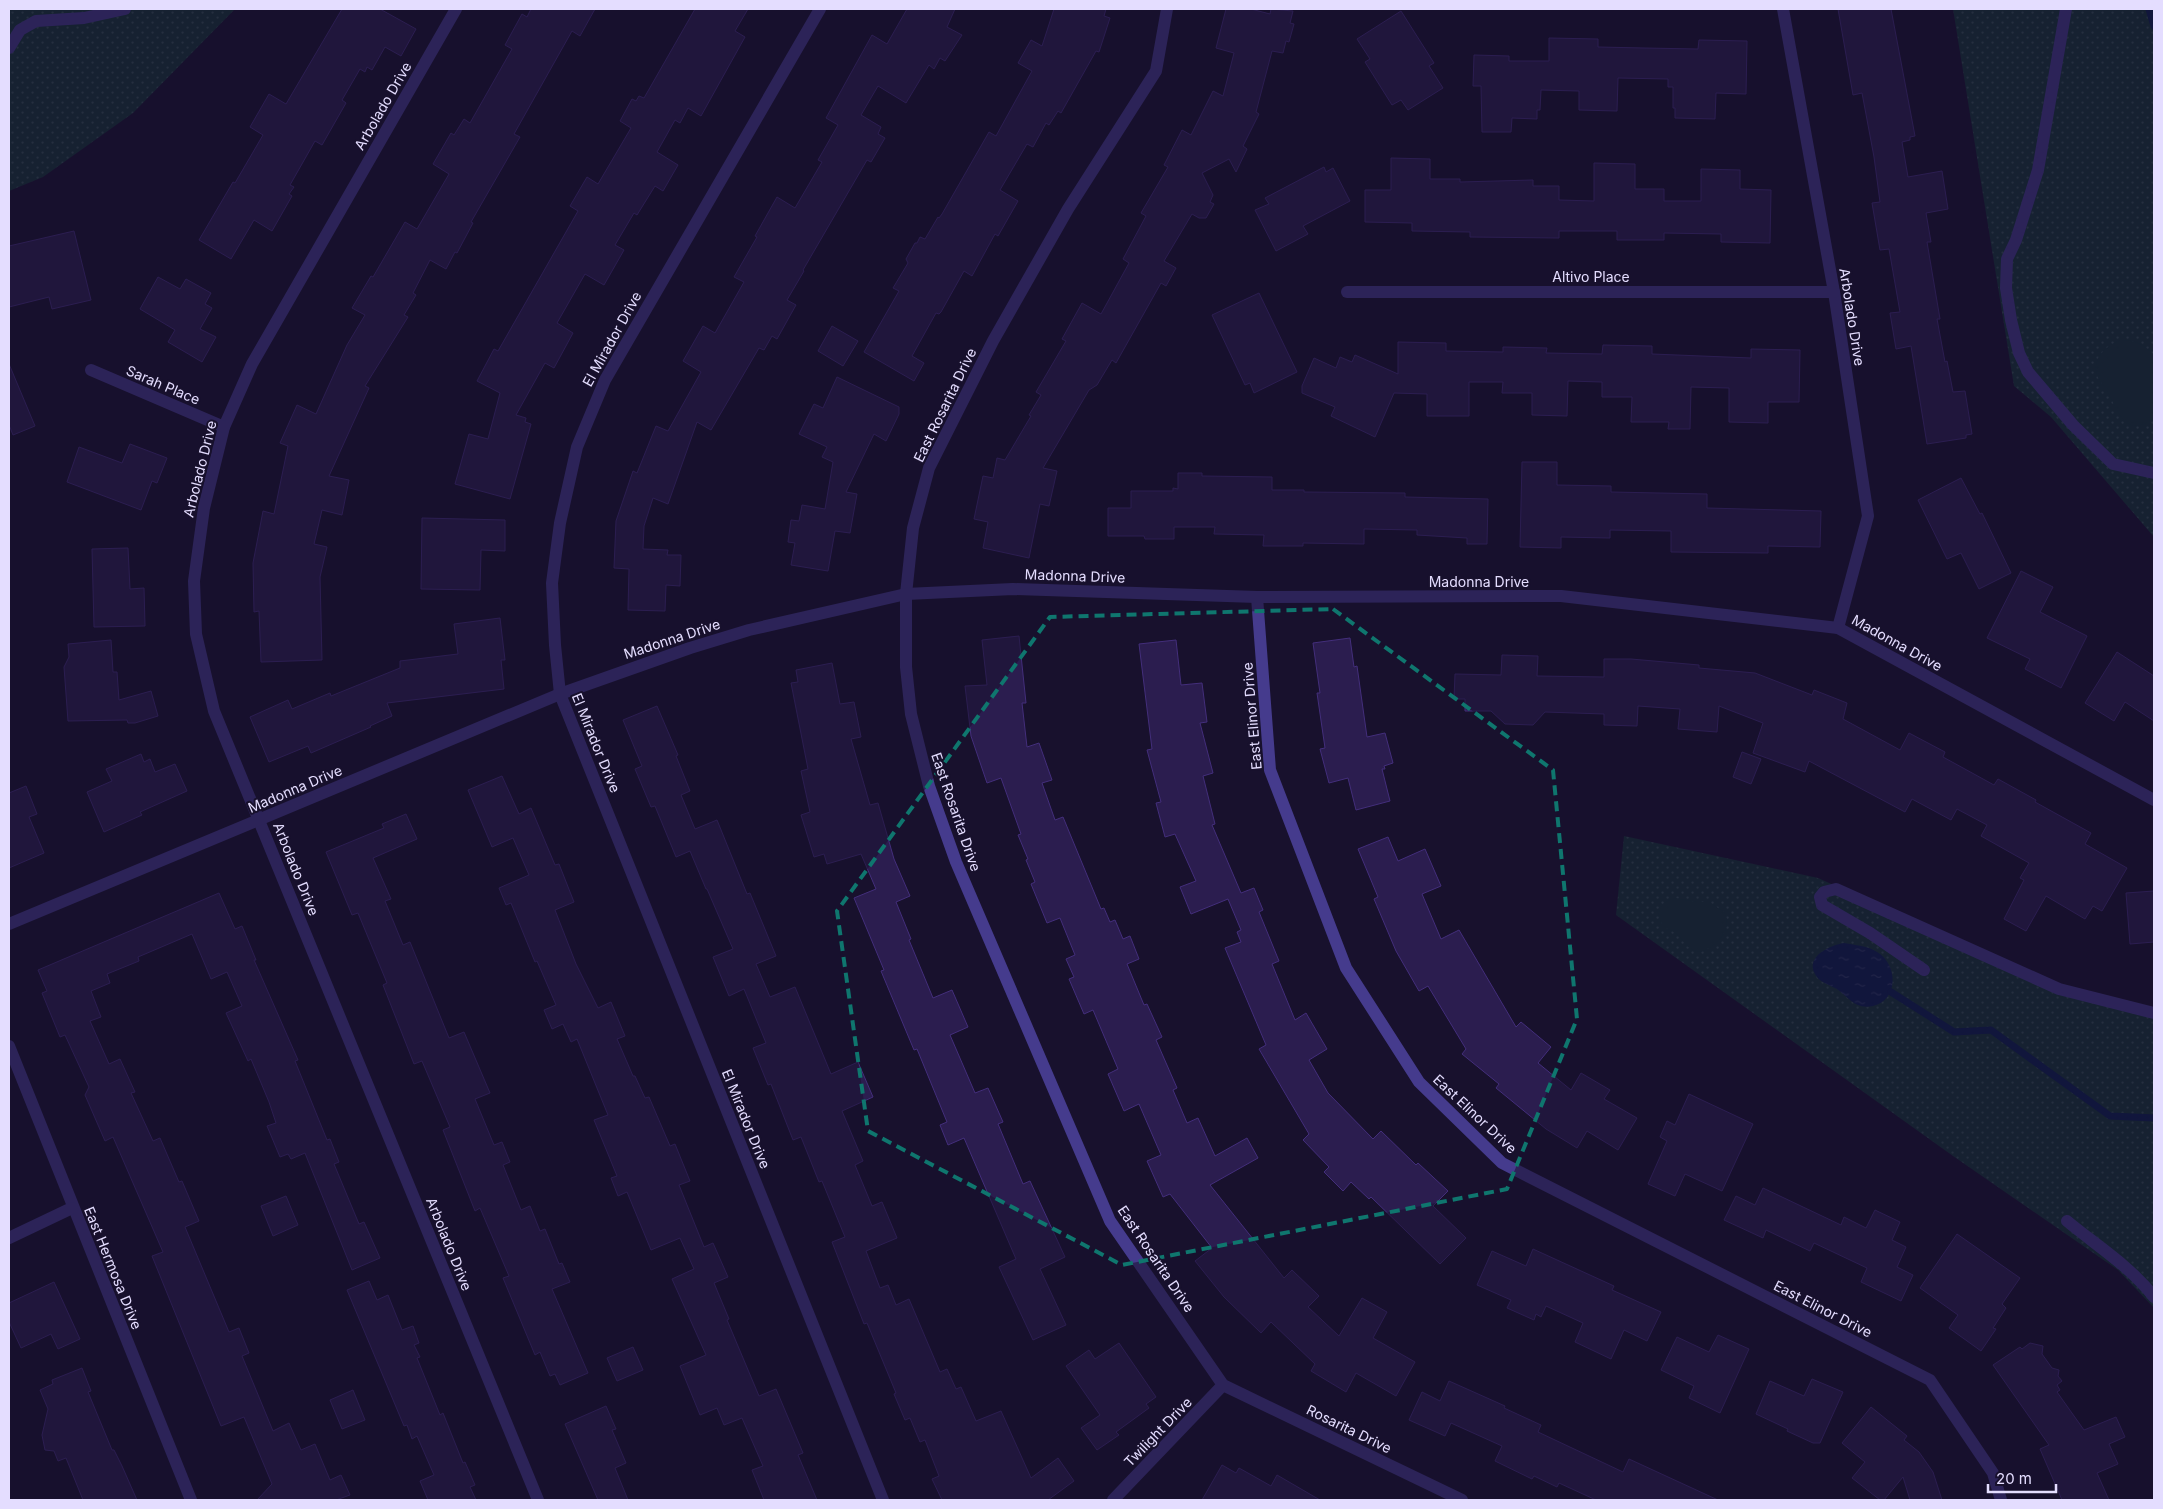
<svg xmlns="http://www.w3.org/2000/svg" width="2163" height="1509" font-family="Inter,sans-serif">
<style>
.grass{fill:url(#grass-dots)}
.park{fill:#143637}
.water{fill:url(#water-ripples)}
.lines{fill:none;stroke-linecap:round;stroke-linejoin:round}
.stream{stroke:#0a1d4e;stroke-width:7}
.building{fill:#2b1d4f;stroke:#432e7b}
.minor{stroke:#453b8d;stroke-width:12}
.marked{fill:none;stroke:#0f766e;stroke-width:4;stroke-dasharray:10 6;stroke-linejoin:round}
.labels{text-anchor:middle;stroke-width:4;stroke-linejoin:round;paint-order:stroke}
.street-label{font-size:14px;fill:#e4ddff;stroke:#18112d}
</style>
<defs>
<pattern id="grass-dots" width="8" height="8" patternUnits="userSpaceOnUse" patternTransform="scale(1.25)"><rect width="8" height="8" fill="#143637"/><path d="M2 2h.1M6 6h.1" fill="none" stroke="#365355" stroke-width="1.8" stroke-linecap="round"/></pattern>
<pattern id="water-ripples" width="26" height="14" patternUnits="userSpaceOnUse" patternTransform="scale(1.25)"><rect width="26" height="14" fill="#0a1d4e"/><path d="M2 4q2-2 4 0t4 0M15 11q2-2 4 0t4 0" fill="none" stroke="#2e3d69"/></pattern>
</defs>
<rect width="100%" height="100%" fill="#18112d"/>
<!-- grass -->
<g class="grass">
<path d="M9,9H235L133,113L43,177L9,191Z"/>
<path d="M1953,9H2154V537L2051,417L2014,386Z"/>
<path d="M1624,836L1818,878L2062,987L2154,1008V1308L2118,1270L1953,1156L1616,915Z"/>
</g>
<!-- park -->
<g class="park">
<path d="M2121,340C2134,339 2146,346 2154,355V417C2127,441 2118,411 2108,392C2105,387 2101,383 2099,379C2089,361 2105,346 2121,340Z"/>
<path d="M1675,898L1696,902H1709L1724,912C1734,929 1716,947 1700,952C1686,950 1685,940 1675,933C1672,930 1668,930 1665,927C1653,915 1660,902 1675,898Z"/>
</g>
<!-- water -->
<path class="water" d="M1844,943C1855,945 1868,946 1877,952C1898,964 1899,1000 1873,1006C1856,1010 1849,998 1837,989C1829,985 1819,982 1815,974C1805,956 1831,945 1844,943Z"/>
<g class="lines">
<!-- stream -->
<g class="stream">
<path d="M2149,9L2154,26"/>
<path d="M1891,992L1954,1032L1991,1030L2110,1116L2154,1118"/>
</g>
</g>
<!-- building -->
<g class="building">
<path d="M342,9H380L416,29L401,56L385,47L372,70L367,67L365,72L360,69L342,100L346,103L322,145L315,141L290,185L294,187L289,194L292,196L272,231L254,220L231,259L199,240L233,182L235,183L263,135L250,127L269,94L286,104Z"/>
<path d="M531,9H595L580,36L572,31L514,134L520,137L471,222L473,223L457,253L455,252L446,269L430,260L413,293L416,295L404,315L408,317L365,386L369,388L329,476L349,480L342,515L322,510L314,544L327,547L320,577L322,660L261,662L259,611L254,612L253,563L263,511L274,514L288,446L280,443L297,405L316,414L347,345L365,315L352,308L371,276L373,277L405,222L417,229L449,174L433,164L451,133L454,135L464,119L470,123L512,49L505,45L522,14L527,17Z"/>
<path d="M695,9H748L735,31L745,37L701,116L688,108L680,123L675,120L657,152L678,165L663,191L655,186L637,215L634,213L615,245L624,250L604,285L585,274L557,323L573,333L554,368L545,363L516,415L526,418L525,422L531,424L510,499L455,484L469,434L488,439L500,393L477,381L494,349L498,351L578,211L570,206L587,177L598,184L631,128L620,121L632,99L636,101L639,96L644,98Z"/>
<path d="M907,9H955L947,27L962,35L945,61L940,58L934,69L929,65L906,103L878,86L861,115L881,127L878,134L885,138L871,162L867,160L803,270L804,271L787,300L796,305L777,339L772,336L764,350L759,348L711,430L697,422L668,504L653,498L644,526L643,549L668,550L667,555H681L680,586L666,585L665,611L628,610L629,569L614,568L616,521L633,471L637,473L656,426L668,431L701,372L683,361L703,326L715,333L744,282L734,277L757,237L755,236L777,197L795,208L822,162L818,160L838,125L826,118L872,35L887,44Z"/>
<path d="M1054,9H1106L1104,16L1110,18L1099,52L1096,51L1061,113L1058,111L1049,125L1046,123L1033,147L1027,144L1000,190L1018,201L998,236L995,234L972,276L964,271L941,312L939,314L936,313L912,356L924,363L914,381L864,352L899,291L893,288L908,263L906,259L915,243H917L920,237L925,239L938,217L939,218L942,214L989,132L996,136L1032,71L1018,63L1031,40L1042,46Z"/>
<path d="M1226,9H1251L1270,14L1271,9L1293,11L1290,23L1294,24L1289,42L1286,41L1283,53L1272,51L1256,112L1259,114L1243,146L1247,149L1236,172L1229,159L1202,173L1213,195L1210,202L1214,204L1206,218H1199L1192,214L1164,261L1176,268L1166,286L1161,283L1116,363L1112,360L1097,385L1089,390L1043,468L1057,471L1049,506L1040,504L1029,558L983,548L988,522L974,519L983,476L993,478L997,458L1005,460L1031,416L1029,415L1041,395L1036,392L1066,341L1062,339L1082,303L1101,314L1129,263L1123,259L1146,216L1141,213L1168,167L1164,165L1182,130L1191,135L1213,91L1223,96L1234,53L1216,48Z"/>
<path d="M1838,9H1891L1915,136L1910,137V140L1902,142L1908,177L1942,171L1948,209L1926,213L1931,242H1927L1940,319H1937L1945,362L1947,361L1953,392L1965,391L1972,434L1966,435V438L1927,444L1911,346L1896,349L1890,313L1900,312L1889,249L1880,250L1872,203L1880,202L1874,157L1862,93L1853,95Z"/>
<path d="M1401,11L1434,63L1429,66L1443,88L1408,110L1401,100L1392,105L1365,62L1370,59L1357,39Z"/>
<path d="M1549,38L1598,39V47L1644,48L1698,49L1699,40L1747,41L1746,94L1716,93L1715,119L1675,118V108H1673V87H1668V79L1618,78L1617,111L1579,110V91L1541,90L1540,110H1537V119L1512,118L1511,132H1482L1481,86H1473L1474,55L1509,56V61H1549Z"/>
<path d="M1391,158L1430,159V179H1460V182L1533,180V186H1559V200L1594,201V163L1635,164V189H1664V201H1701V169L1740,170V189L1771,190L1770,243L1721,242V234L1664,233V240H1617V231H1559V238L1470,237V232L1412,231V223L1365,222V190H1391Z"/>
<path d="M1324,167L1326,172L1333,168L1350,201L1303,226L1308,234L1276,251L1255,210L1269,204L1265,198Z"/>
<path d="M74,231L91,300L52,309L49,297L9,307V246Z"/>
<path d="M158,277L180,289L186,279L211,293L205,304L212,308L200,329L216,337L202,362L168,342L175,330L140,309Z"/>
<path d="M1259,293L1297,372L1254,393L1250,383L1245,385L1212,315Z"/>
<path d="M832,326L858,341L843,366L818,351Z"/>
<path d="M1398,342L1446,343V351L1503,352V347L1547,348L1546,353L1602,354L1603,345L1652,346V354L1751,358V349L1800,350L1799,402H1768V423L1729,422V388L1691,387L1690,429H1668L1669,422H1631L1632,397H1602V382L1568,381L1567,416L1532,415V393H1502L1503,382H1469V416H1427V394L1394,393L1375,437L1331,416L1335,407L1302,393V386L1314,358L1336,368L1340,357L1352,362L1355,355L1398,374Z"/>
<path d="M9,364L35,426L13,435L9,425Z"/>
<path d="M837,377L899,407V414L886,441L874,434L846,492L857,494L850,533L835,531L828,571L791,565L795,543L788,542L791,520L799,521L802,505L825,509L833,462L822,457L827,447L799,434L814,404L823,408Z"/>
<path d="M130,444L167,458L157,483L152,481L141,510L67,482L79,447L122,463Z"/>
<path d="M1522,462H1557V485L1611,486V492L1707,494V508L1821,511L1820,547L1768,546V553L1671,552V531L1610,530V538L1561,537V548L1520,547Z"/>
<path d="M1178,473H1202V476L1272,477V490H1304V492L1405,493V497L1488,499L1487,544H1467V538L1417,535V530L1364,529V544L1303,543V546H1263L1264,535L1214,534L1215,527H1174V539H1145L1144,536H1108V508H1131V491H1173V488L1178,489Z"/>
<path d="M1961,478L1980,514L1982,513L2011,573L1979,589L1961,553L1947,559L1918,500Z"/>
<path d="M422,518L505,520V551L481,550L480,590L421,589Z"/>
<path d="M128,548L130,589L144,588L145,626L94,627L92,549Z"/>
<path d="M2021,571L2053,587L2040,612L2087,636L2061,688L2025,669L2030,659L1987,638Z"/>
<path d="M500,618L505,660H501L504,689L387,703L392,716L370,726L371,727L311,753L308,746L269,762L250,717L288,700L292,709L330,693L331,696L400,668V661L458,654L454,624Z"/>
<path d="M1019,636L1026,703H1022L1027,747L1039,743L1052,780L1042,783L1055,820L1063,817L1101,909L1104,908L1110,922L1115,920L1123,939L1130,936L1139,959L1127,964L1144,1005L1147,1004L1162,1037L1156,1040L1177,1088L1173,1090L1187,1123L1198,1118L1215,1156L1247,1138L1258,1158L1210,1185L1284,1278L1292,1270L1319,1296L1308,1307L1339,1336L1362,1298L1387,1312L1373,1338L1415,1362L1396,1396L1356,1373L1346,1392L1311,1371L1315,1364L1271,1322L1261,1333L1224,1297L1195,1261L1212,1248L1170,1194L1163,1197L1147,1161L1161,1155L1139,1104L1124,1111L1108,1074L1118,1069L1093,1010L1084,1014L1069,979L1074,977L1066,959L1075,955L1060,918L1047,923L1031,884L1035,882L1026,860L1028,859L1018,835L1021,834L1001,778L987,783L971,736L965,686L987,685L982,640Z"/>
<path d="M1350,638L1354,667L1357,666L1367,737L1385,733L1393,763L1384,766L1385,769H1382L1390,801L1356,810L1348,778L1329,783L1320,749L1325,748L1317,693H1320L1313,643Z"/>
<path d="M111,640L113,672H117L119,700L151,691L158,716L135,723H128L127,720L68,721L64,667L69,657L68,644Z"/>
<path d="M1176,640L1181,685L1202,683L1207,722L1200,723L1213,773L1203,776L1215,824L1212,825L1241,893L1254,888L1263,910L1259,912L1279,961L1272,964L1295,1020L1306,1013L1327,1049L1309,1060L1328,1093L1373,1139L1381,1131L1416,1165L1418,1163L1448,1191L1433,1206L1466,1238L1440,1264L1371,1197L1369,1199L1351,1182L1343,1191L1324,1172L1329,1167L1303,1140L1309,1134L1259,1049L1266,1045L1225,948L1241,942L1237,932L1241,930L1228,899L1191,914L1180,887L1196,881L1175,834L1165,837L1156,803L1161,802L1147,750L1152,749L1139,644Z"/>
<path d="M2117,652L2154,676V721L2125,702L2114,721L2085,703Z"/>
<path d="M1502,655L1538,656L1537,676L1604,677V659H1631L1699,665V668L1755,673L1812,695L1814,690L1847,703L1843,719L1900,750L1909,733L1945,752L1943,757L1994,785L1998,779L2036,800L2035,802L2091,833L2085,844L2127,868L2102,911L2093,906L2085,919L2046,896L2026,931L2004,919L2024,880L2020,878L2029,863L1981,836L1987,825L1957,809L1951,820L1912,799L1905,812L1809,761L1805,772L1753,753L1763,723L1719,706L1717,732L1678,729L1680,709L1638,706L1637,726L1604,725V714L1545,712L1533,725L1505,724L1491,711H1465V699H1454L1455,674L1501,675Z"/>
<path d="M832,663L840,704L854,702L861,737L851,739L870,805L878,803L894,859L910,896L896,902L911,939L909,940L933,998L952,990L968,1027L950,1035L975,1093L988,1088L1003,1122L998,1124L1023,1184L1030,1181L1065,1257L1040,1269L1066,1325L1033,1340L999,1267L1016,1259L964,1138L948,1145L940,1125L947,1122L917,1049L914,1050L881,971L884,970L854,898L876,889L861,854L827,864L824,854L814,857L801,815L810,812L801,771L808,769L791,683L798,682L796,670Z"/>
<path d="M657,706L678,755L676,756L690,791L681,795L695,829L717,820L747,894L750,893L776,956L756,964L770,997L795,987L831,1074L858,1062L873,1097L842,1111L863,1161L855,1165L872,1206L882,1202L897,1238L866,1251L880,1288L888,1285L896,1305L909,1299L940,1372L947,1369L956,1389L961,1387L976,1421L1001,1411L1031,1478L1058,1458L1074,1481L1048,1500H942L932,1479L939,1476L925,1440L920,1442L910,1418L905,1420L894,1394L896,1393L867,1323L864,1324L832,1242L845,1237L822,1181L819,1182L801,1137L793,1140L771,1084L768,1085L753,1048L766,1043L744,989L729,996L713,957L733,949L707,889H706L690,851L676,857L655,806L651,807L635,769L642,766L623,720Z"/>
<path d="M1742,752L1761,759L1751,784L1733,777Z"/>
<path d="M141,754L144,762L150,759L155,772L175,764L187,791L140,812L142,815L104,832L87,792L112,781L106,769Z"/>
<path d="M502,776L519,814L531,808L555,865L559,864L574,902L555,910L576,964L598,1008L611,1002L625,1036L617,1039L633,1076H635L645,1098L649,1097L670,1146L675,1144L690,1181L679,1185L704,1247L713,1243L728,1277L714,1283L729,1319L727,1320L759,1396L776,1389L803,1453L798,1455L817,1500H764L752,1470L763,1466L742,1418L724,1425L717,1408L700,1415L680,1366L706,1355L672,1279L694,1269L680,1238L651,1250L627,1192L618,1196L611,1178L617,1176L594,1120L608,1115L577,1039L571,1042L563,1024L552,1029L544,1010L556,1005L537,961L535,962L511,903L506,905L499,888L529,875L513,838L492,847L468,790Z"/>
<path d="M26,786L37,814L29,817L44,853L9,868V793Z"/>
<path d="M406,814L417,839L373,858L391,899L385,901L403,945L410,942L449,1038L464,1032L490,1093L475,1099L494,1145L502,1142L510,1162L503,1165L521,1210L530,1206L540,1231L545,1229L559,1264L562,1263L570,1282L552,1289L588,1373L560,1385L555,1374L550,1376L540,1352L535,1355L503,1278L509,1276L480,1208L475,1211L443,1130L450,1127L422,1061L414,1064L383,985L387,983L358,913L352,915L326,852L384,828L382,824Z"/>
<path d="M1388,837L1398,861L1425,849L1441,886L1422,894L1441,939L1459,930L1516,1027L1521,1022L1551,1047L1538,1063L1571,1090L1581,1073L1610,1090L1604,1099L1637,1118L1618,1150L1587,1131L1577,1148L1546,1129L1496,1088L1499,1084L1462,1054L1466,1049L1428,986L1419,991L1396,951L1374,899L1378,897L1358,849Z"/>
<path d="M2154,891V942L2130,944L2126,893Z"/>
<path d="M219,893L235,929L242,926L256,960H254L298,1060L295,1061L327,1140L330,1139L339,1162L334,1164L359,1224L364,1222L380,1258L352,1270L305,1153L291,1159L288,1154L280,1157L267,1126L276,1123L269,1102L251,1059L248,1061L226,1013L242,1006L227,972L211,979L192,934L138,957L139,961L107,974L110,983L91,991L101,1017L90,1021L109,1064L120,1059L135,1092L131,1093L153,1141L160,1138L179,1182L182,1181L199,1221L185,1227L229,1332L239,1328L249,1353L242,1356L273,1431L289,1423L301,1450L315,1444L330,1480L341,1475L350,1495L336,1500H257L272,1484L244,1417L221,1426L152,1256L163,1252L113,1137L105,1141L85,1095L89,1087L65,1035L60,1037L42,993L47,991L38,970Z"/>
<path d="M1689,1094L1753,1124L1722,1191L1685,1174L1675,1196L1648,1184L1667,1141L1660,1137L1667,1121L1675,1125Z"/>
<path d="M1763,1188L1841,1225L1844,1217L1866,1228L1875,1210L1900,1222L1892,1240L1906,1247L1897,1267L1913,1275L1901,1301L1861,1282L1867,1268L1814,1243L1810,1251L1766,1230L1763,1238L1724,1220L1736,1196L1755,1205Z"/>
<path d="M286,1196L298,1225L273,1236L261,1206Z"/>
<path d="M1957,1234L2020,1278L2002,1304L2006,1308L1993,1328L1996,1329L1981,1351L1949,1328L1958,1315L1920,1288Z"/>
<path d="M1533,1249L1614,1286L1612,1290L1661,1312L1647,1341L1624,1330L1611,1359L1575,1342L1583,1323L1546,1306L1541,1317L1536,1314L1534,1320L1507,1308L1511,1300L1477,1285L1492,1251L1526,1266Z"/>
<path d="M369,1281L377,1300L388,1295L402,1330L413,1326L419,1343L414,1345L420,1357L417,1358L440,1415L443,1413L463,1463L465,1462L475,1485L470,1487L476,1500H428L420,1481L434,1475L417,1436L412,1439L407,1425L404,1426L347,1290Z"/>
<path d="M54,1282L80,1339L58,1349L51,1334L21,1348L9,1322V1303Z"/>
<path d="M1718,1335L1749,1349L1720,1413L1689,1398L1694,1386L1661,1370L1677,1337L1709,1352Z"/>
<path d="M1119,1343L1156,1397L1146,1404L1149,1408L1116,1432L1119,1435L1097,1450L1081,1428L1100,1415L1066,1366L1089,1350L1095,1359Z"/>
<path d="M2030,1343L2043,1346L2042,1354L2052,1368L2059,1370L2058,1376L2062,1381L2057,1385L2060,1390L2057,1392L2084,1430L2116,1417L2125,1437L2109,1444L2118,1464L2097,1473L2109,1500H2062L2040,1449L2049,1445L1993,1365L2020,1347L2022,1349Z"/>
<path d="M633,1347L643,1370L617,1381L607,1358Z"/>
<path d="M82,1368L91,1391L88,1392L112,1450H114L122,1466L137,1500H83L66,1458L58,1461L54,1451L45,1450L42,1435L48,1409L40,1390L53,1384L52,1380Z"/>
<path d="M1812,1379L1843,1392L1820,1443H1813L1787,1431L1788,1429L1756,1414L1770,1381L1804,1396Z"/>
<path d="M1449,1381L1505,1406L1504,1408L1541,1425L1538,1432L1623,1472L1629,1459L1718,1500H1596L1559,1483L1557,1487L1534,1476L1532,1479L1495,1461L1502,1446L1451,1423L1445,1436L1409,1420L1422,1392L1440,1401Z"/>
<path d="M353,1390L365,1420L342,1429L330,1400Z"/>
<path d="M606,1406L616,1429L612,1430L626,1463L615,1468L628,1500H598L565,1424Z"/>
<path d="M1871,1407L1907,1436L1904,1440L1919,1452L1933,1472L1942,1500H1910L1903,1477L1884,1500H1880L1852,1478L1865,1462L1842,1443Z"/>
<path d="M1222,1465L1236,1473L1239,1468L1271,1486L1277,1475L1320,1500H1202Z"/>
</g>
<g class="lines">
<!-- minor -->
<g class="minor">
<path d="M456,9L252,364L224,427L204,508L194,581L196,634L214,711L538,1500"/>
<path d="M820,9L605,380L577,447L560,523L552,583L555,645L560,694L883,1500"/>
<path d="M1167,9L1156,71L1068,209L993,341L929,468L913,528L906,594V667L911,714L929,786L956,862L1110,1221L1223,1385L1462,1500"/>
<path d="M1783,9L1834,292L1868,516L1838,628"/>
<path d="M2066,9L2038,170L2016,240L2007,259L2006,288L2011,320L2019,353L2028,372L2073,425L2113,464L2154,473"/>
<path d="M9,48L20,30L36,21L84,18L125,9"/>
<path d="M1347,292H1834"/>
<path d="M91,370L224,427"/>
<path d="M1257,597L1270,770L1346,968L1419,1082L1502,1163L1930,1380L1993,1473L2001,1500"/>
<path d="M9,924L560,694L690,648L749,630L906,594L1013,589L1257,597L1561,596L1838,628L2154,800"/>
<path d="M1924,970L1870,933L1822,905L1820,897L1824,892L1836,889L2059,989L2154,1013"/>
<path d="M9,1046L191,1500"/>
<path d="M2067,1221C2097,1246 2130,1266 2154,1297"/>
<path d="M9,1238L72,1208"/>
<path d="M1113,1500L1223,1385"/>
</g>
</g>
<!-- marked area -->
<path d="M0 0H2163V1509H0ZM1333,609L1553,770L1577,1019L1507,1189L1122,1265L868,1131L837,911L1050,617Z" fill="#18112d" fill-opacity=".55" fill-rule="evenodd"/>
<path class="marked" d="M1333,609L1553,770L1577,1019L1507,1189L1122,1265L868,1131L837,911L1050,617Z"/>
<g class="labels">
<!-- street labels -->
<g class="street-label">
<text transform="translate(383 106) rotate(-60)" y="5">Arbolado Drive</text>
<text x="1591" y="282">Altivo Place</text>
<text transform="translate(1852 317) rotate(81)" y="5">Arbolado Drive</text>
<text transform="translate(612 339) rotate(-61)" y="5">El Mirador Drive</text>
<text transform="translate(163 385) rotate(23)" y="5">Sarah Place</text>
<text transform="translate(945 405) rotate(-64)" y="5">East Rosarita Drive</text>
<text transform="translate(200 469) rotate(-76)" y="5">Arbolado Drive</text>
<text transform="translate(1075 576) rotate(2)" y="5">Madonna Drive</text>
<text x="1479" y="587">Madonna Drive</text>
<text transform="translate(672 639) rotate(-18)" y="5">Madonna Drive</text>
<text transform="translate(1897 643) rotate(29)" y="5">Madonna Drive</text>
<text transform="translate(1252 716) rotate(-95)" y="5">East Elinor Drive</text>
<text transform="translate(596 743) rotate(68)" y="5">El Mirador Drive</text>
<text transform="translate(295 789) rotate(-23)" y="5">Madonna Drive</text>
<text transform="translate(956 812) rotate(71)" y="5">East Rosarita Drive</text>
<text transform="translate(296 869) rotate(68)" y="5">Arbolado Drive</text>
<text transform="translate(1475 1114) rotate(43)" y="5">East Elinor Drive</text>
<text transform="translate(746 1119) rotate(68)" y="5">El Mirador Drive</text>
<text transform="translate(449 1244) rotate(68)" y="5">Arbolado Drive</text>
<text transform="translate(1156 1259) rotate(56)" y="5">East Rosarita Drive</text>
<text transform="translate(113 1268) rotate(68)" y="5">East Hermosa Drive</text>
<text transform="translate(1823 1309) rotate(27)" y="5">East Elinor Drive</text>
<text transform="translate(1349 1429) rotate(26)" y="5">Rosarita Drive</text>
<text transform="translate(1158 1432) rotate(-46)" y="5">Twilight Drive</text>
</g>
</g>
<!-- border -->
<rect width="2163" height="1509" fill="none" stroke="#e4ddff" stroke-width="20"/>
<!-- scale -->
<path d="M1988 1484v8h68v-8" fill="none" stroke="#e4ddff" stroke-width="2.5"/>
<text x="1996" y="1484" font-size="15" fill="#e4ddff" stroke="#18112d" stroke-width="4" paint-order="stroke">20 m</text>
</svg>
